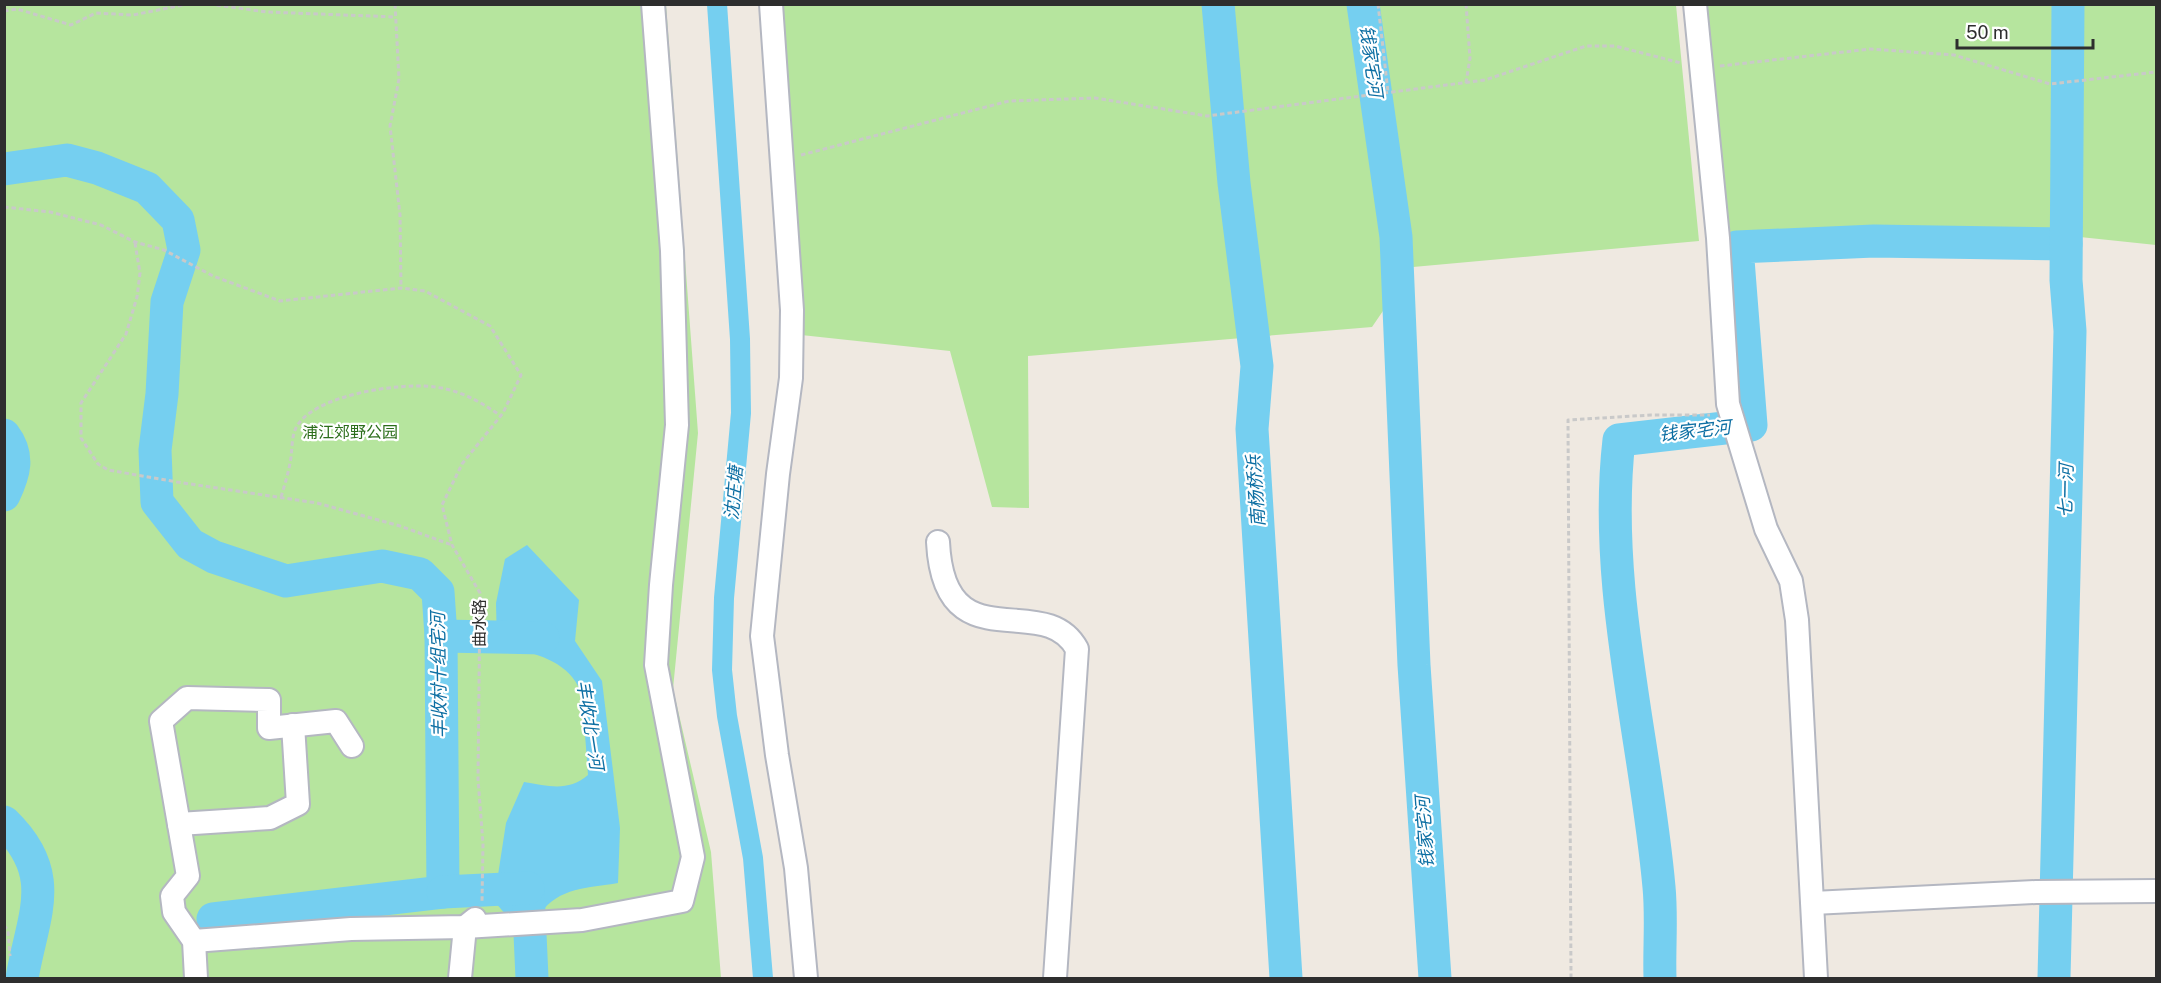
<svg xmlns="http://www.w3.org/2000/svg" width="2161" height="983" font-family="'Public Sans','Noto Sans SC',sans-serif">
<style>
.green{fill:#b6e59e}
.water{fill:#75cff0}
.lines{fill:none;stroke-linecap:round;stroke-linejoin:round}
.canal{stroke:#75cff0;stroke-width:20}
.river{stroke:#75cff0;stroke-width:33}
.minor-casing{stroke:#b4b7c1;stroke-width:26}
.path{stroke:#c9c9c9;stroke-width:3;stroke-dasharray:4.5 3;stroke-linecap:butt}
.minor{stroke:#fff;stroke-width:22}
.labels{text-anchor:middle;stroke-width:4.5;stroke-linejoin:round;paint-order:stroke}
.park-label{font-size:16px;fill:#2c6e1b;stroke:#fff}
.street-label{font-size:16px;fill:#2e2e2e;stroke:#fff}
.water-label{font-size:18px;font-style:italic;fill:#0d6fa3;stroke:#fff}
</style>
<rect width="100%" height="100%" fill="#efe9e1"/>
<!-- green -->
<g class="green">
<path d="M5,5H666L698,433L673,689L711,852L721,978H5Z"/>
<path d="M774,5H1676L1699,241L1413,267L1372,327L1028,356L1029,508L992,507L950,351L792,334Z"/>
<path d="M1704,5H2057V234L1728,238Z"/>
<path d="M2083,5H2156V245L2080,237Z"/>
</g>
<!-- water -->
<path class="water" d="M527,545L579,600L575,641L602,681L620,828L618,883C588,888 559,887 540,914L507,916L494,901L506,823L524,782C549,786 568,792 588,775C587,759 583,697 578,686C564,658 525,650 497,646L496,603L505,559Z"/>
<g class="lines">
<!-- canal -->
<path class="canal" d="M717,4L740,339L741,413L724,598L722,670L727,716L753,858L763,978"/>
<!-- river -->
<g class="river">
<path d="M1218,4L1234,183L1257,366L1252,429L1286,978"/>
<path d="M1363,4L1396,237L1414,665L1435,978"/>
<path d="M4,169L67,160L97,168L147,188L178,220L184,250L167,302L162,394L155,450L157,502L190,544L214,557L286,581L382,566L420,574L438,592L441,636L443,892L213,919"/>
<path d="M4,435C20,456 14,474 4,495"/>
<path d="M441,636L543,638"/>
<path d="M4,822C59,875 33,914 22,978"/>
<path d="M528,890L532,978"/>
<path d="M443,892L528,888"/>
<path d="M1660,978C1659,948 1662,918 1659,887C1646,741 1602,587 1619,440L1751,425L1737,247L1874,241L2066,244"/>
<path d="M2054,978L2070,331L2066,280L2068,4"/>
</g>
<defs>
<g id="minor">
<path d="M771,4L792,310L791,378L778,474L762,636L777,755L796,868L806,978"/>
<path d="M1695,4L1718,238L1728,404L1766,529L1791,581L1797,620L1816,978"/>
<path d="M938,542C944,666 1044,588 1077,649L1055,978"/>
<path d="M179,824L270,818L298,804L293,725"/>
<path d="M1813,903L2036,892L2156,891"/>
<path d="M194,941L351,929L465,927L582,920L682,901L693,857L656,665L661,585L677,425L672,251L653,4"/>
<path d="M196,978L194,941L174,912L172,896L188,876L161,721L187,698L269,700V728L336,721L352,746"/>
<path d="M460,978L465,927L475,919"/>
</g>
</defs>
<!-- minor casing -->
<use href="#minor" class="minor-casing"/>
<!-- path -->
<g class="path">
<path d="M209,4L267,12L396,17"/>
<path d="M395,4L399,79L390,126L400,215L401,288"/>
<path d="M1378,4L1388,92"/>
<path d="M1466,4L1470,58L1466,83"/>
<path d="M4,11L17,9L71,25L96,13L133,15L188,4"/>
<path d="M1720,66L1870,49L1954,55L2050,84L2156,72"/>
<path d="M801,155L1009,101L1095,98L1207,116L1485,80L1586,46H1615L1681,63"/>
<path d="M4,207L50,212L101,225L135,242L164,250L213,276L280,301L401,288L425,291L490,326L521,375L503,413L462,464L442,505L452,545L480,593L478,779L483,844L482,901"/>
<path d="M135,243L140,273L137,297L126,334L81,403V438L98,464L108,470L177,482L317,503L400,526L452,545"/>
<path d="M281,497C285,484 289,471 291,457C292,449 292,437 295,430C309,395 401,382 435,387C460,390 481,402 501,416"/>
<path d="M4,925L8,931L10,956"/>
<path d="M1571,978L1568,420L1651,415H1710"/>
</g>
<!-- minor -->
<use href="#minor" class="minor"/>
</g>
<g class="labels">
<!-- park labels -->
<g class="park-label">
<text x="350" y="438">浦江郊野公园</text>
</g>
<!-- street labels -->
<g class="street-label">
<text transform="translate(479 623) rotate(-90)" y="6">曲水路</text>
</g>
<!-- water labels -->
<g class="water-label">
<text transform="translate(1371 61) rotate(82)" y="6">钱家宅河</text>
<text transform="translate(1695 431) rotate(-6)" y="6">钱家宅河</text>
<text transform="translate(1256 491) rotate(-94)" y="6">南杨桥浜</text>
<text transform="translate(2066 491) rotate(-89)" y="6">七一河</text>
<text transform="translate(734 493) rotate(-85)" y="6">沈庄塘</text>
<text transform="translate(439 675) rotate(-91)" y="6">丰收村十组宅河</text>
<text transform="translate(590 725) rotate(81)" y="6">丰收北一河</text>
<text transform="translate(1425 832) rotate(-94)" y="6">钱家宅河</text>
</g>
</g>
<!-- border -->
<rect width="2161" height="983" fill="none" stroke="#2e2e2e" stroke-width="12"/>
<!-- scale -->
<path d="M1957 39v9h136v-9" fill="none" stroke="#2e2e2e" stroke-width="3"/>
<text x="1966" y="39" font-size="18" fill="#2e2e2e" stroke="#ffffff" stroke-width="4.5" paint-order="stroke">50 m</text>
</svg>
